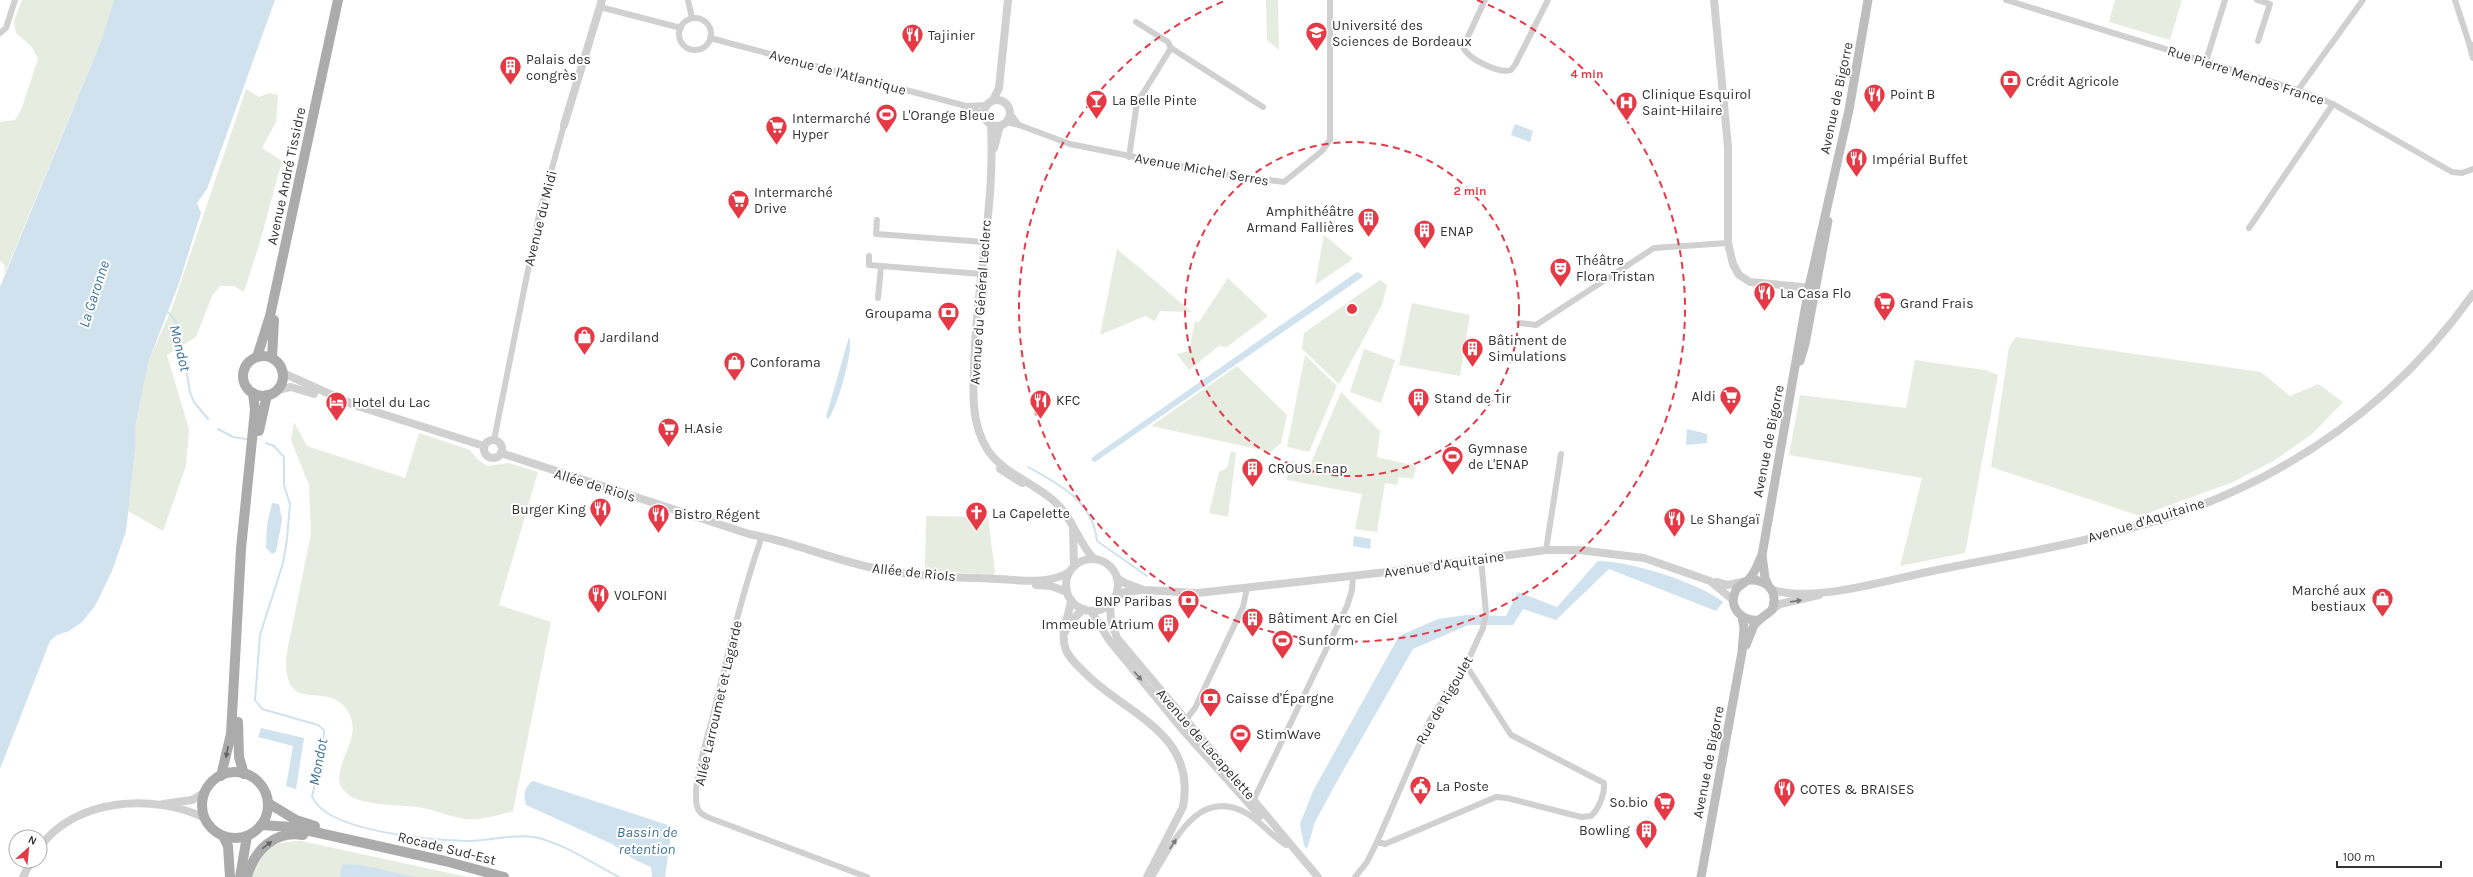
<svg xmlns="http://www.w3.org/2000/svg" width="2473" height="877" font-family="Karla,sans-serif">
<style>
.green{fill:#e6ecdf}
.water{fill:#cfe2ee}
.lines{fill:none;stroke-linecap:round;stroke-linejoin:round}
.stream{stroke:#cfe2ee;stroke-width:2}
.minor{stroke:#d0d0d0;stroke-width:6}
.tertiary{stroke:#d0d0d0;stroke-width:8}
.secondary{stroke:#bdbdbd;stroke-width:9}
.primary{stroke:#ababab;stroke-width:10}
.oneway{fill:#7a7a7a}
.oneway2{fill:#636363}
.ring{fill:none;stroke:#e63946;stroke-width:2;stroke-dasharray:7 5}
.labels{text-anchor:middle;stroke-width:4;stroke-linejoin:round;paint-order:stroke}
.poi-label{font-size:14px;fill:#333;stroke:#fff;text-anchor:start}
.street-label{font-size:14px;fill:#333;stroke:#fff}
.water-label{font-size:15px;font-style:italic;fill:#3f7597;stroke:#fff}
.centre{fill:#e63946;stroke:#fff;stroke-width:2}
.ring-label{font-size:12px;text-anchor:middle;font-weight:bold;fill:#e63946;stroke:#fff;stroke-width:4;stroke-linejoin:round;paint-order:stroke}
</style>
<rect width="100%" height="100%" fill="#fff"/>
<!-- green -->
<g class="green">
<path d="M22,0H114L101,41L5,273L4,264L0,261V122L15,120L21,110L38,59L32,47L16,33L14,21Z"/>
<path d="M1266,0H1278L1279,50L1267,40Z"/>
<path d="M2115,0H2182L2170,40L2109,22Z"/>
<path d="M246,89L259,97L269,93L278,95L276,122L262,148L282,161L260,242L244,292L234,286H220L212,296L196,337L167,355L189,429L186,466L163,531L128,511L135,451V427L149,360L172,308Z"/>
<path d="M1324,235L1353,259L1315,285Z"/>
<path d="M1117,249L1192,312L1160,311L1155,321L1145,316L1100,335Z"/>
<path d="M1228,278L1268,316L1227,347L1219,346L1189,370L1177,354L1189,351L1195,321L1199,322Z"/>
<path d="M1380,280L1387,285L1382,305L1339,384L1302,349L1304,333Z"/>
<path d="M1412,303L1470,315L1460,376L1399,365Z"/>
<path d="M2016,337L2261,372L2290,396L2318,384L2343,402L2312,434L2275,460L2233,482L2140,516L1991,467L2009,347Z"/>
<path d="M1364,349L1395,360L1381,403L1350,392Z"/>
<path d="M1305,355L1337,386L1309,452L1287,447Z"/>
<path d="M1915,360L1985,370L1998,375L1965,553L1900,566L1922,478L1789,455L1800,395L1906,408Z"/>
<path d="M1237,366L1287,415L1281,443L1271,452L1151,426Z"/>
<path d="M1341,392L1380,431L1377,457L1416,466L1413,479L1399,477L1397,485L1385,483L1377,532L1355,529L1362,494L1287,480L1289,461L1311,463Z"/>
<path d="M294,422L307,446L405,478L419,433L470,450L477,459L487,466L509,463L538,472L499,605L551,622L513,811C502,814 490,818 478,819C461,821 443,813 428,809C403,803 373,808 350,796C347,794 341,788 340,785C334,760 365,737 347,710C327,679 284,718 286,657L311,534L309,485L291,440Z"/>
<path d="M1231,451L1236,453L1228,517L1209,513L1219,472L1227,468Z"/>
<path d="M926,516L988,517L995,572L993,575L925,570Z"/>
<path d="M301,841L468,877H252C263,846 268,843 301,841Z"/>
</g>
<!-- water -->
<g class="water">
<path d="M114,0H275L207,189L197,203L201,213L179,283L149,360L135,427V451L126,531L112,571L95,606L82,622L69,631L57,635L50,641L0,769V287L101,41Z"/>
<path d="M1515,124L1533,131L1530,142L1511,135Z"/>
<path d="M1357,272L1363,275L1361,278L1095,462L1091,460L1094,456Z"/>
<path d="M849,337C855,346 837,409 828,419L826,417Z"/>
<path d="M1687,429L1707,434V443L1686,445Z"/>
<path d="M272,503L279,504L282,520L276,552L272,554L266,548L267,525Z"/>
<path d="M1354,536L1371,539L1370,549L1353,546Z"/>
<path d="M1598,561C1629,561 1698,582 1723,602L1716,611L1609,569L1556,620L1523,609L1513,625H1468L1413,649L1336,783L1315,822L1307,849L1304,845L1300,824L1313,791L1399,636L1438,619L1467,615L1506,616L1518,592L1557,607Z"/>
<path d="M261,728L304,738L296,789L286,786L293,746L258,737Z"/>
<path d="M533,781L668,825L671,834L665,877H652L651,867L635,860L612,844L526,805C523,795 524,787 533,781Z"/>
<path d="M343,864L360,865L415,877H340Z"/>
</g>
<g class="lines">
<!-- stream -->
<g class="stream">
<path d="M166,310L175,320L180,332L190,392L194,402L208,419"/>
<path d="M218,429L233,437L246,439"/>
<path d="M266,443L274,446L284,457V485L290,504L287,539L283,563L260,635L255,700L262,709L318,725L324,730L323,754L312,796C325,832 432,840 467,841C488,842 512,833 534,837C563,843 592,863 619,877"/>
<path d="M1028,467C1060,485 1093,501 1097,541L1147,576"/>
</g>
<!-- minor -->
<g class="minor">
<path d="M688,0L692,18"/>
<path d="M1485,0L1463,47C1468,59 1499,74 1511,70L1515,65L1548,0"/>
<path d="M2006,0L2298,90L2333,104L2452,172L2462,173L2473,169"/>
<path d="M2257,0L2270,4L2258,41"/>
<path d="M2455,0L2469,43L2473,46"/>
<path d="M600,7L681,28"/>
<circle cx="695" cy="34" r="16"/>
<path d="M1136,22L1168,42L1171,48"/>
<path d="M0,33L6,28L15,0"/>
<path d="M710,38L966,106L983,114"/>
<path d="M2469,43L2473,58"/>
<path d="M2206,61L2225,0"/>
<path d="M2298,90L2363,0"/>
<path d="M967,106L986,105"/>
<path d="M1010,113L1019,125"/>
<path d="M1006,122L1019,125L1070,144L1215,173L1284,182L1322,151L1330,140V0"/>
<path d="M1129,157L1137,103L1171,48L1263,107"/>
<path d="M877,220L876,234L984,242"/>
<path d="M2249,228L2333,104"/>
<path d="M869,256V265L981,274"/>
<path d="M878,298L881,267"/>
<path d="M1519,323L1536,325L1654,248L1728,243"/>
<path d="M494,440L539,215L564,125"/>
<path d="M762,536C741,596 727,658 712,720C706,742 692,785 697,806C698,812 702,814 707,817L867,877"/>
<path d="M1546,550L1561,454"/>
<path d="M1185,721L1195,708L1243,607L1247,588"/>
<path d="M1254,799L1347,606L1352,590L1353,576"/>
<path d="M1377,842L1385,844L1496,797L1507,798L1581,817L1591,816C1599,809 1605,793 1604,783L1511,735L1466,665"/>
<path d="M1152,877C1174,842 1198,785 1248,814C1262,823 1272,836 1286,845"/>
<path d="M1355,877L1367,862L1377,842L1430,720L1466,665L1483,628L1486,613L1481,559"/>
</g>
<!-- tertiary -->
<g class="tertiary">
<path d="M1714,0L1728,147V243L1733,264L1739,275L1750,282L1813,288"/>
<circle cx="997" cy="113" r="13"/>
<path d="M993,100L999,88L1008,0"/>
<path d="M564,125L602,0"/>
<path d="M991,125C995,199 979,272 975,345C974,379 968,418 987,449C1002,473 1035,483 1055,502C1072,517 1078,542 1094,559"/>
<path d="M994,148L1000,126"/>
<path d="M283,373L354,405L484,446"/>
<path d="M277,390L291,387L314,394"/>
<circle cx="493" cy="449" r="9"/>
<path d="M501,453L749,534C790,541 828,558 869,567C911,577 955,577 998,579C1021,580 1049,585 1069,572"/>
<path d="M1000,469L1022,483"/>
<path d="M1073,528L1074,566"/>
<circle cx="1092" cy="585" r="26"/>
<path d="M1117,578L1125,583L1144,590L1198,593L1387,572L1546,550H1579L1644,558L1710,581L1733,600"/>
<path d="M1716,582L1728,585L1746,581"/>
<path d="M1036,585L1051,586L1067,592"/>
<path d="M1773,590C1816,603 1891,579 1937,570C2021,553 2110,539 2191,509C2306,466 2402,394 2473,294"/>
<path d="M1115,598L1125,592L1141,590"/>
<path d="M1071,600C1069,618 1059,631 1066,650C1069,658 1077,665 1083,671C1125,715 1197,731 1183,807L1147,877"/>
<path d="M1110,603L1111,620L1117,638L1318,877"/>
<path d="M1772,610L1780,604L1819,595"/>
<path d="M1091,611L1109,640L1182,729L1260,816"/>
<path d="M1065,632L1073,619L1084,609"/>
<path d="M163,804L192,800L204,793"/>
<path d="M40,847C75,798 154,793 205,818"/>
<path d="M23,877L31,861"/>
</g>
<!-- secondary -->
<g class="secondary">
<path d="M1800,361L1805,344L1828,221"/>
<path d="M1762,555L1765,578L1768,585"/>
<path d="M1748,580C1767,579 1779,591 1772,610L1759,620C1742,622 1727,607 1736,590C1739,585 1744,583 1748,580C1755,574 1758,563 1762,555L1809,287L1849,110L1868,0"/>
<path d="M1746,645L1754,625L1759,620"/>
<path d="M1701,877L1742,652L1744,628L1742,617"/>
</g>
<!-- primary -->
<g class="primary">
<circle cx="263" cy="376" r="20"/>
<path d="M257,357L270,316L338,0"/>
<path d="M272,358L274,320"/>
<path d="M259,431L267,395"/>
<path d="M238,722L239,757L244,774"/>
<circle cx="235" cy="805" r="33"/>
<path d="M221,776L231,734L241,549L255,410L253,393"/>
<path d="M268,803L296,820L315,826"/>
<path d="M261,825L292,827L445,861L504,877"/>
<path d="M223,836L228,846L230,877"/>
<path d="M240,877L247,836"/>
<path d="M247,877C254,850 275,830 303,835"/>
</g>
</g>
<!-- one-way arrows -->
<defs><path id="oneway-solid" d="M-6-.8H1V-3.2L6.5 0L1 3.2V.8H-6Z"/></defs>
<g class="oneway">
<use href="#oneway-solid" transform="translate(1796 601) rotate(-8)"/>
<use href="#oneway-solid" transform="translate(1138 676) rotate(50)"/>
<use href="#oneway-solid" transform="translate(1173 844) rotate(-56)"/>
</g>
<g class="oneway2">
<use href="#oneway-solid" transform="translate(227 752) rotate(101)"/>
<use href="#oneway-solid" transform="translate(267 845) rotate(-37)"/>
</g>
<!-- distance rings -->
<g class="ring">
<circle cx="1352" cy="309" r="167"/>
<path d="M1477 0A333 333 0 1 1 1227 0"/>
</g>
<!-- icons -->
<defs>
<symbol id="university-pin" viewBox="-11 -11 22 30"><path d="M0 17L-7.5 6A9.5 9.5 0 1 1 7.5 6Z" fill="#e63946" stroke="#fff"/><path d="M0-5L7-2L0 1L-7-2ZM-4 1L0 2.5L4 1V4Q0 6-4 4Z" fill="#fff"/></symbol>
<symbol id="restaurant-pin" viewBox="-11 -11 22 30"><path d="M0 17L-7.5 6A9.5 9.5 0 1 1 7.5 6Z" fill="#e63946" stroke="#fff"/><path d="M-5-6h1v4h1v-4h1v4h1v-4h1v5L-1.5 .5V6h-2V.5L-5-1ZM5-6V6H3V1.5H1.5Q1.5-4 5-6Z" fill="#fff"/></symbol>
<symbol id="building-pin" viewBox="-11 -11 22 30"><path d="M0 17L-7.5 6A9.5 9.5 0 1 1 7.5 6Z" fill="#e63946" stroke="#fff"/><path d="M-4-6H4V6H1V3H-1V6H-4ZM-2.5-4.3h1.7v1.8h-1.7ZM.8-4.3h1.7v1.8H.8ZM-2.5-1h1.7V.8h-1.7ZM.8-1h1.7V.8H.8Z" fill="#fff"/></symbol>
<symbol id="bank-pin" viewBox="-11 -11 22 30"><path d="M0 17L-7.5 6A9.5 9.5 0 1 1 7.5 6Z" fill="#e63946" stroke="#fff"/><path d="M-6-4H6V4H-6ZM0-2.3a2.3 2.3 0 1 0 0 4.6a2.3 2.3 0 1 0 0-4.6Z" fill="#fff"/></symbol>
<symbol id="bar-pin" viewBox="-11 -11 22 30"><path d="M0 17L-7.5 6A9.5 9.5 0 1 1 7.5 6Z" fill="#e63946" stroke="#fff"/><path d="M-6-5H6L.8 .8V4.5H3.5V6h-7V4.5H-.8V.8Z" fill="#fff"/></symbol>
<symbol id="hospital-pin" viewBox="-11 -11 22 30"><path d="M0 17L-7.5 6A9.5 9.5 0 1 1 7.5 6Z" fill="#e63946" stroke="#fff"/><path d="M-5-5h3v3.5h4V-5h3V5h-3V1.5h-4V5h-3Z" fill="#fff"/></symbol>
<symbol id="stadium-pin" viewBox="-11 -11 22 30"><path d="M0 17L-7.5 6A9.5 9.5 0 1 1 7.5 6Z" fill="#e63946" stroke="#fff"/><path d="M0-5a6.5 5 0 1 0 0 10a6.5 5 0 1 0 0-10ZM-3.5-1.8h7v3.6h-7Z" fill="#fff"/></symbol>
<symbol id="supermarket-pin" viewBox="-11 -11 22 30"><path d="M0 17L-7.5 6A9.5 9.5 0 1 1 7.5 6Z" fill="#e63946" stroke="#fff"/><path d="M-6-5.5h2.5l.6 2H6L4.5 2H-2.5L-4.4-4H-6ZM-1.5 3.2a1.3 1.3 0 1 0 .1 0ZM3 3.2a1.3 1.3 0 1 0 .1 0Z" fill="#fff"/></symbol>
<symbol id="theatre-pin" viewBox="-11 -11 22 30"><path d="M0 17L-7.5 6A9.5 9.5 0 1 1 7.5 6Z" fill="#e63946" stroke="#fff"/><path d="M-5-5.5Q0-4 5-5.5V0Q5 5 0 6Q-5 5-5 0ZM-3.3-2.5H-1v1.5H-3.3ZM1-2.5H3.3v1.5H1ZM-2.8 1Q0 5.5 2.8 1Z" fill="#fff"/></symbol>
<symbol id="shop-pin" viewBox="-11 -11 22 30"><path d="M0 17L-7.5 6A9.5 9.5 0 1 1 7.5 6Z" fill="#e63946" stroke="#fff"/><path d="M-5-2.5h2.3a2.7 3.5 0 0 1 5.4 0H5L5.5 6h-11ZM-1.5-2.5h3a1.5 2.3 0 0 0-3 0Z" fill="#fff"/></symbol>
<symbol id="hotel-pin" viewBox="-11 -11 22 30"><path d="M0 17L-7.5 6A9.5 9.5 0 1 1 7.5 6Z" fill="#e63946" stroke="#fff"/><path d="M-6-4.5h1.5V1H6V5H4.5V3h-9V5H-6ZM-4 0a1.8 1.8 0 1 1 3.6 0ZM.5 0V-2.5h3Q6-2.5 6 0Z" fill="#fff"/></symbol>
<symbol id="church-pin" viewBox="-11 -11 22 30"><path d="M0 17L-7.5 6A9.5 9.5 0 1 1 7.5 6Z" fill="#e63946" stroke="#fff"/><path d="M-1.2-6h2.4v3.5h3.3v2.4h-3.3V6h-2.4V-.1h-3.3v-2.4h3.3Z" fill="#fff"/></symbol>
<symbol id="civic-pin" viewBox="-11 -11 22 30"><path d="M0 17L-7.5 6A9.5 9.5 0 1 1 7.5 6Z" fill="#e63946" stroke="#fff"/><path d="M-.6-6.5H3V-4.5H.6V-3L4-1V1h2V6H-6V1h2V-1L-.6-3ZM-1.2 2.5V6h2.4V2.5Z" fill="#fff"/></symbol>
</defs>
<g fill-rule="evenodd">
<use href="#university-pin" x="1304" y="20" width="25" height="34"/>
<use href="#restaurant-pin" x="900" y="22" width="25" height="34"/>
<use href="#building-pin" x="498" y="54" width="25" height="34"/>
<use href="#bank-pin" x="1998" y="68" width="25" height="34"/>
<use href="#restaurant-pin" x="1862" y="82" width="25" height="34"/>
<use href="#bar-pin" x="1084" y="88" width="25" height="34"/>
<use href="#hospital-pin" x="1614" y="90" width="25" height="34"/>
<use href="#stadium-pin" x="874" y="102" width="25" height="34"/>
<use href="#supermarket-pin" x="764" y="114" width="25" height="34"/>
<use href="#restaurant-pin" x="1844" y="146" width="25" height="34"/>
<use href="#supermarket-pin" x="726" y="188" width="25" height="34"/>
<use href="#building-pin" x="1356" y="206" width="25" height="34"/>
<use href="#building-pin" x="1412" y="218" width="25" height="34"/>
<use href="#theatre-pin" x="1548" y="256" width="25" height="34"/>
<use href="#restaurant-pin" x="1752" y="280" width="25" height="34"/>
<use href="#supermarket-pin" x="1872" y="290" width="25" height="34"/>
<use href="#bank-pin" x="936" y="300" width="25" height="34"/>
<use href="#shop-pin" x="572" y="324" width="25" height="34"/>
<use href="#building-pin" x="1460" y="336" width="25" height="34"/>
<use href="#shop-pin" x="722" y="350" width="25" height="34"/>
<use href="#supermarket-pin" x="1718" y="384" width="25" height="34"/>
<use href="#building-pin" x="1406" y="386" width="25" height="34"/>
<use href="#restaurant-pin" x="1028" y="388" width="25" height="34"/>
<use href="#hotel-pin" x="324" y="390" width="25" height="34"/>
<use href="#supermarket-pin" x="656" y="416" width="25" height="34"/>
<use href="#stadium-pin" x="1440" y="444" width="25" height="34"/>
<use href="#building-pin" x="1240" y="456" width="25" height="34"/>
<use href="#restaurant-pin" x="588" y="496" width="25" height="34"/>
<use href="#church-pin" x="964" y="500" width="25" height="34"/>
<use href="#restaurant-pin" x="646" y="502" width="25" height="34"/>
<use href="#restaurant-pin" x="1662" y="506" width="25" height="34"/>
<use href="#restaurant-pin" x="586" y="582" width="25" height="34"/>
<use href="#shop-pin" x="2370" y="586" width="25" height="34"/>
<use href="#bank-pin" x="1176" y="588" width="25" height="34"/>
<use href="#building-pin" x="1240" y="606" width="25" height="34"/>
<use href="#building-pin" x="1156" y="612" width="25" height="34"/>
<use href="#stadium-pin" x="1270" y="628" width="25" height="34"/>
<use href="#bank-pin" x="1198" y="686" width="25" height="34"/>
<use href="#stadium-pin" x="1228" y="722" width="25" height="34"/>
<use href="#civic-pin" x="1408" y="774" width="25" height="34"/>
<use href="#restaurant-pin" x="1772" y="776" width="25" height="34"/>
<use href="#supermarket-pin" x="1652" y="790" width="25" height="34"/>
<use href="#building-pin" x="1634" y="818" width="25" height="34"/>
</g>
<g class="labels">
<!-- poi labels -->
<g class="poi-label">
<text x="1332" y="30">Université des<tspan x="1332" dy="16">Sciences de Bordeaux</tspan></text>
<text x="928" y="40">Tajinier</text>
<text x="526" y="64">Palais des<tspan x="526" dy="16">congrès</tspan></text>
<text x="2026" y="86">Crédit Agricole</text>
<text x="1642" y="99">Clinique Esquirol<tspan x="1642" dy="16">Saint-Hilaire</tspan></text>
<text x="1890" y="99">Point B</text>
<text x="1112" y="105">La Belle Pinte</text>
<text x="902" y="120">L'Orange Bleue</text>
<text x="792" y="123">Intermarché<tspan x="792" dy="16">Hyper</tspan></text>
<text x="1872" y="164">Impérial Buffet</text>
<text x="754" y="197">Intermarché<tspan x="754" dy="16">Drive</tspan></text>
<text x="1354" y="216" text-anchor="end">Amphithéâtre<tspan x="1354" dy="16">Armand Fallières</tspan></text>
<text x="1440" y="236">ENAP</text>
<text x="1576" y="265">Théâtre<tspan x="1576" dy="16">Flora Tristan</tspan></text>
<text x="1780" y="298">La Casa Flo</text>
<text x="1900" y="308">Grand Frais</text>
<text x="932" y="318" text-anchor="end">Groupama</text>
<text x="600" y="342">Jardiland</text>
<text x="1488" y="345">Bâtiment de<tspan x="1488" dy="16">Simulations</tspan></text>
<text x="750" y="367">Conforama</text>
<text x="1716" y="401" text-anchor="end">Aldi</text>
<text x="1434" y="403">Stand de Tir</text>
<text x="1056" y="405">KFC</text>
<text x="352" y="407">Hotel du Lac</text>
<text x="684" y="433">H.Asie</text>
<text x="1468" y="453">Gymnase<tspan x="1468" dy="16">de L'ENAP</tspan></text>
<text x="1268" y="473">CROUS Enap</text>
<text x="586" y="514" text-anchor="end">Burger King</text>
<text x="992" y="518">La Capelette</text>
<text x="674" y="519">Bistro Régent</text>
<text x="1690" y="524">Le Shangaï</text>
<text x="2366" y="595" text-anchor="end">Marché aux<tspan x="2366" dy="16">bestiaux</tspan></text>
<text x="614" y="600">VOLFONI</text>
<text x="1172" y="606" text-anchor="end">BNP Paribas</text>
<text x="1268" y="623">Bâtiment Arc en Ciel</text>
<text x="1154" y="629" text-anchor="end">Immeuble Atrium</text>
<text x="1298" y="645">Sunform</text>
<text x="1226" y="703">Caisse d'Épargne</text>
<text x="1256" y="739">StimWave</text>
<text x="1436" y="791">La Poste</text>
<text x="1800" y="794">COTES &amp; BRAISES</text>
<text x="1648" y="807" text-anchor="end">So.bio</text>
<text x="1630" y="835" text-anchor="end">Bowling</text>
</g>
<!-- street labels -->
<g class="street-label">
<text transform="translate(838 72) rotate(15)" y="5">Avenue de l'Atlantique</text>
<text transform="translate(2246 75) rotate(18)" y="5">Rue Pierre Mendes France</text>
<text transform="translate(1836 98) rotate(-78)" y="5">Avenue de Bigorre</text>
<text transform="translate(1202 169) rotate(10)" y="5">Avenue Michel Serres</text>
<text transform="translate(286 176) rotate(-78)" y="5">Avenue André Tissidre</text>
<text transform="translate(540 218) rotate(-76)" y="5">Avenue du Midi</text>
<text transform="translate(980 302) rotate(-86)" y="5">Avenue du Général Leclerc</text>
<text transform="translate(1768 441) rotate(-79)" y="5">Avenue de Bigorre</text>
<text transform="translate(595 485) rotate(17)" y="5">Allée de Riols</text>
<text transform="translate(2146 520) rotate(-17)" y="5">Avenue d'Aquitaine</text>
<text transform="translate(1444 564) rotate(-8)" y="5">Avenue d'Aquitaine</text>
<text transform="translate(914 572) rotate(6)" y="5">Allée de Riols</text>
<text transform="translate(1444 700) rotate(-60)" y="5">Rue de Rigoulet</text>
<text transform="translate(718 703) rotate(-77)" y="5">Allée Larroumet et Lagarde</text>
<text transform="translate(1206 744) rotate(49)" y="5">Avenue de Lacapelette</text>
<text transform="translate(1708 762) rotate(-79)" y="5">Avenue de Bigorre</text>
<text transform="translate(447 848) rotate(14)" y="5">Rocade Sud-Est</text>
</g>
<!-- water labels -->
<g class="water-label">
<text transform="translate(94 294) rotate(-72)" y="5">La Garonne</text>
<text transform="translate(180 348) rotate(76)" y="5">Mondot</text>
<text transform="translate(318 762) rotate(-79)" y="5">Mondot</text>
<text x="647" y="837">Bassin de<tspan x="647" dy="17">retention</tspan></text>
</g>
</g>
<circle cx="1352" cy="309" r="6" class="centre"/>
<g class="ring-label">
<text x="1587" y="78">4 min</text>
<text x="1470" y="195">2 min</text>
</g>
<!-- north arrow -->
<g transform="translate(28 849) rotate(27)"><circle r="19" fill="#ffffff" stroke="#adadad"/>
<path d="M0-3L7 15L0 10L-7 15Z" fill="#e63946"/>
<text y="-6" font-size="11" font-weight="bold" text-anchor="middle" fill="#333333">N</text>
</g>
<!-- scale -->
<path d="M2337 861v6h104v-6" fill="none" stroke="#333333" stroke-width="2"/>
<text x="2343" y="861" font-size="12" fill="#333333" stroke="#ffffff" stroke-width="3" paint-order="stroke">100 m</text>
</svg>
